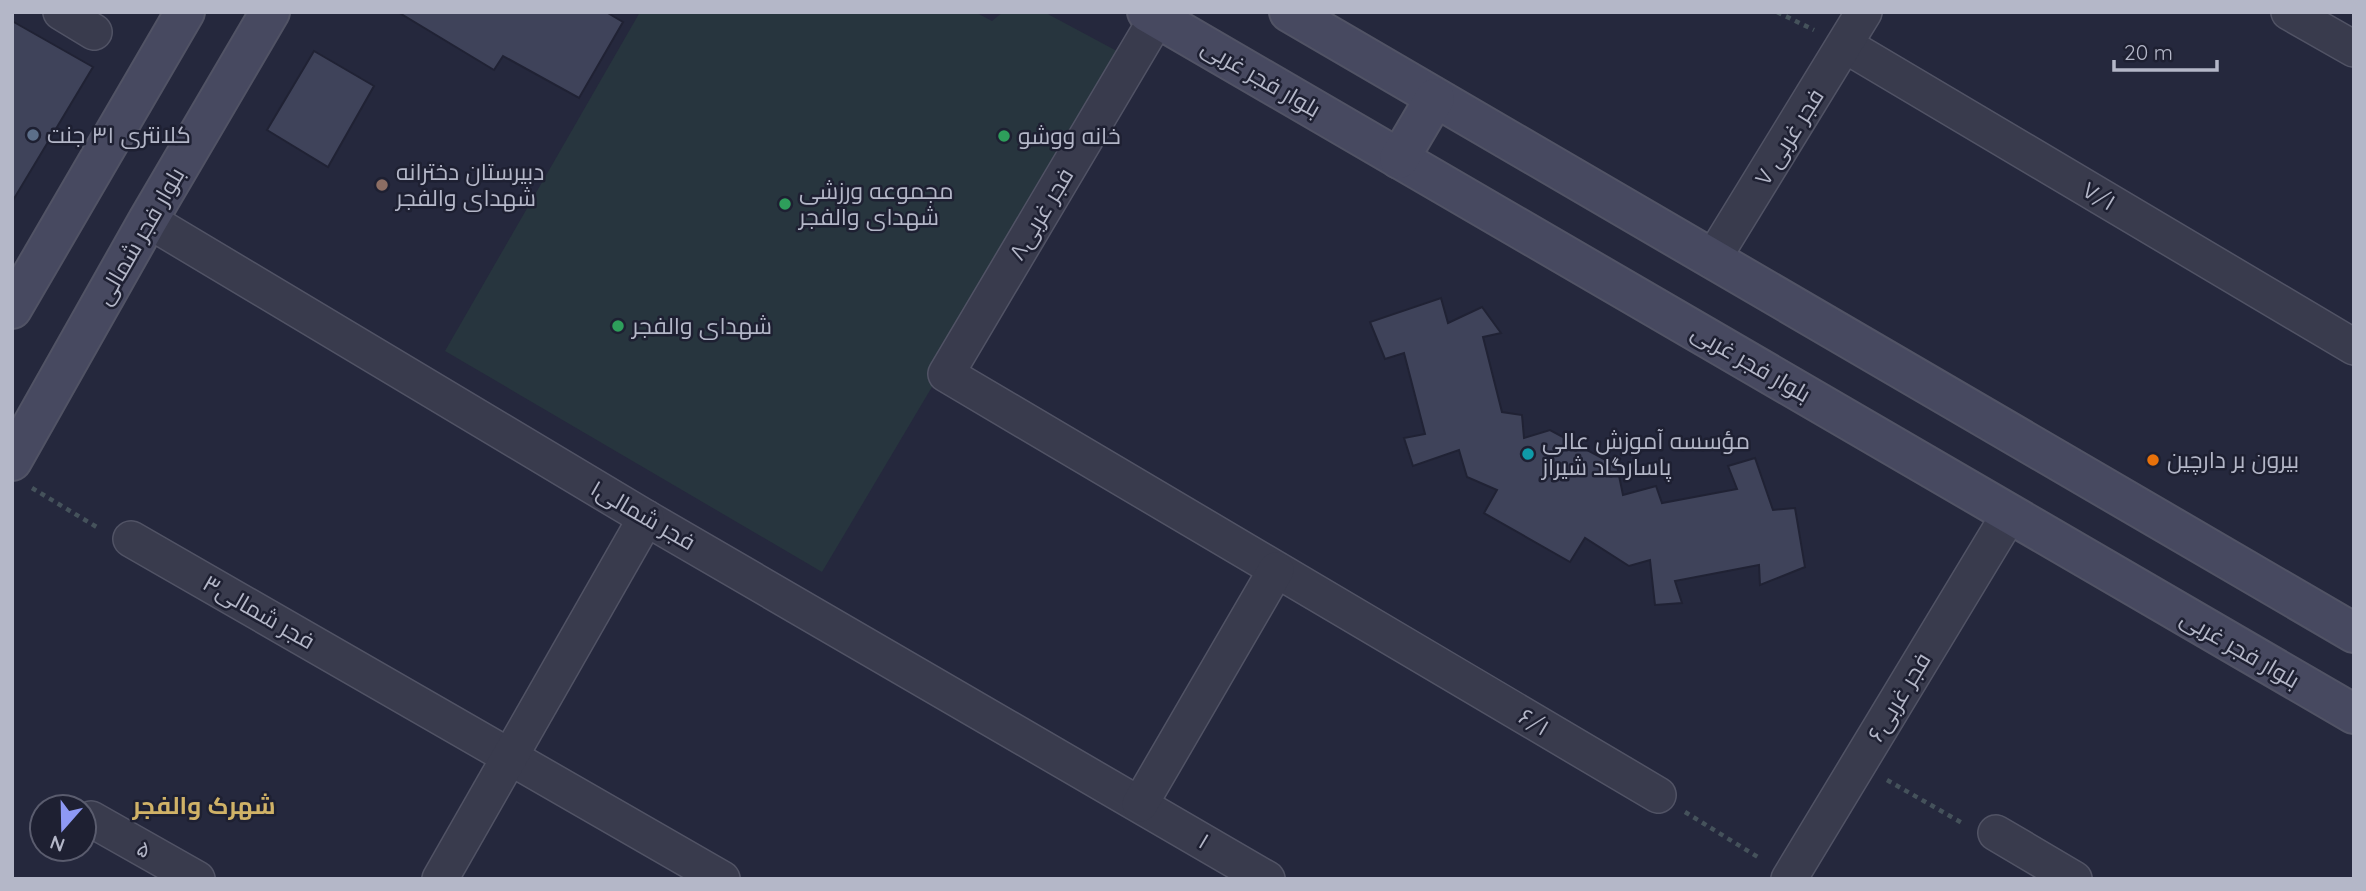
<svg xmlns="http://www.w3.org/2000/svg" width="2366" height="891" font-family="Quicksand,Cairo,sans-serif">
<style>
.green{fill:#27353e}
.building{fill:#3f435a;stroke:#202234;stroke-width:2}
.lines{fill:none;stroke-linecap:round;stroke-linejoin:round}
.street-casing{stroke:#515365;stroke-width:38}
.secondary-casing{stroke:#515365;stroke-width:42}
.path{stroke:#45525b;stroke-width:4.5;stroke-dasharray:5 5;stroke-linecap:butt}
.street{stroke:#393b4d;stroke-width:35}
.secondary{stroke:#474960;stroke-width:38}
.service-dot{fill:#5c6f8a;stroke:#1e2032;stroke-width:2.5}
.leisure-dot{fill:#2e9e5b;stroke:#1e2032;stroke-width:2.5}
.education-dot{fill:#8d6e63;stroke:#1e2032;stroke-width:2.5}
.culture-dot{fill:#0f9aa8;stroke:#1e2032;stroke-width:2.5}
.food-dot{fill:#e8710a;stroke:#1e2032;stroke-width:2.5}
.labels{text-anchor:middle;stroke-width:5;stroke-linejoin:round;paint-order:stroke}
.street-label{font-size:23px;fill:#b4b7c8;stroke:#1e2032}
.poi-label{font-size:23px;fill:#b4b7c8;stroke:#1e2032;text-anchor:start}
.neighbourhood-label{font-size:24px;font-weight:bold;fill:#d0b267;stroke:#1e2032}
</style>
<rect width="100%" height="100%" fill="#25283d"/>
<!-- green -->
<path class="green" d="M640,12H975L992,21L1003,12H1044L1128,57L822,572L445,351Z"/>
<!-- building -->
<g class="building">
<path d="M398,12H606L623,22L579,98L503,56L494,70Z"/>
<path d="M12,21L93,67L12,202Z"/>
<path d="M314,51L374,86L328,167L267,130Z"/>
<path d="M1441,298L1448,323L1482,307L1501,333L1483,337L1502,412L1522,415L1524,438L1550,430L1617,466L1623,495L1656,486L1662,503L1737,489L1728,466L1755,458L1773,510L1795,508L1805,567L1760,585L1759,565L1675,581L1682,603L1655,605L1650,560L1629,566L1585,538L1570,562L1484,513L1497,490L1467,477L1459,450L1413,466L1404,438L1425,434L1404,353L1385,359L1370,322Z"/>
</g>
<g class="lines">
<defs>
<g id="street">
<path d="M61,12L94,32"/>
<path d="M2289,12L2354,49"/>
<path d="M1157,18L946,374L1658,795"/>
<path d="M1845,45L2354,347"/>
<path d="M148,220L646,518L1267,879"/>
<path d="M1712,260L1864,12"/>
<path d="M131,539L722,879"/>
<path d="M1140,804L1276,570"/>
<path d="M91,819L197,879"/>
<path d="M1996,833L2074,879"/>
<path d="M440,879L646,518"/>
<path d="M1789,879L2009,515"/>
</g>
<g id="secondary">
<path d="M1147,12L2354,714"/>
<path d="M1289,12L2354,633"/>
<path d="M1399,159L1435,98"/>
<path d="M12,309L185,12"/>
<path d="M12,461L148,220L270,12"/>
</g>
</defs>
<!-- street casing -->
<use href="#street" class="street-casing"/>
<!-- secondary casing -->
<use href="#secondary" class="secondary-casing"/>
<!-- path -->
<g class="path">
<path d="M1777,12L1814,30"/>
<path d="M32,488L100,529"/>
<path d="M1887,780L1964,824"/>
<path d="M1685,812L1761,859"/>
</g>
<!-- street -->
<use href="#street" class="street"/>
<!-- secondary -->
<use href="#secondary" class="secondary"/>
</g>
<!-- markers -->
<circle class="service-dot" cx="33" cy="135" r="7"/>
<g class="leisure-dot">
<circle cx="1004" cy="136" r="7"/>
<circle cx="785" cy="204" r="7"/>
<circle cx="618" cy="326" r="7"/>
</g>
<circle class="education-dot" cx="382" cy="185" r="7"/>
<circle class="culture-dot" cx="1528" cy="454" r="7"/>
<circle class="food-dot" cx="2153" cy="460" r="7"/>
<g class="labels">
<!-- street labels -->
<g class="street-label">
<text transform="translate(1261 78) rotate(30)" y="8">بلوار فجر غربی</text>
<text transform="translate(1789 137) rotate(-58)" y="8">۷ فجر غربی</text>
<text transform="translate(2099 196) rotate(31)" y="8">۷/۱</text>
<text transform="translate(1041 214) rotate(-59)" y="8">فجر غربی۸</text>
<text transform="translate(140 236) rotate(-60)" y="8">بلوار فجر شمالی</text>
<text transform="translate(1751 363) rotate(30)" y="8">بلوار فجر غربی</text>
<text transform="translate(643 515) rotate(30)" y="8">فجر شمالی۱</text>
<text transform="translate(259 612) rotate(30)" y="8">فجر شمالی۳</text>
<text transform="translate(2240 649) rotate(30)" y="8">بلوار فجر غربی</text>
<text transform="translate(1899 697) rotate(-59)" y="8">فجر غربی۶</text>
<text transform="translate(1534 722) rotate(31)" y="8">۶/۱</text>
<text transform="translate(1204 841) rotate(31)" y="8">۱</text>
<text transform="translate(144 849) rotate(29)" y="8">۵</text>
</g>
<!-- poi labels -->
<g class="poi-label">
<text x="47" y="143">کلانتری ۳۱ جنت</text>
<text x="1018" y="144">خانه ووشو</text>
<text x="396" y="180">دبیرستان دخترانه<tspan x="396" dy="26">شهدای والفجر</tspan></text>
<text x="799" y="199">مجموعه ورزشی<tspan x="799" dy="26">شهدای والفجر</tspan></text>
<text x="632" y="334">شهدای والفجر</text>
<text x="1542" y="449">مؤسسه آموزش عالی<tspan x="1542" dy="26">پاسارگاد شیراز</tspan></text>
<text x="2167" y="468">بیرون بر دارچین</text>
</g>
<!-- neighbourhood labels -->
<g class="neighbourhood-label">
<text x="204" y="814">شهرک والفجر</text>
</g>
</g>
<!-- border -->
<rect width="2366" height="891" fill="none" stroke="#b4b7c8" stroke-width="28"/>
<!-- north arrow -->
<g transform="translate(63 828) rotate(200)"><circle r="33" fill="#1e2032" stroke="#5a5c6e" stroke-width="2"/>
<path d="M0-5L12 26L0 18L-12 26Z" fill="#8e99f4"/>
<text y="-10" font-size="19" font-weight="bold" text-anchor="middle" fill="#b4b7c8">N</text>
</g>
<!-- scale -->
<path d="M2114 60v10h103v-10" fill="none" stroke="#b4b7c8" stroke-width="3.5"/>
<text x="2124" y="60" font-size="21" fill="#b4b7c8" stroke="#1e2032" stroke-width="5" paint-order="stroke">20 m</text>
</svg>
